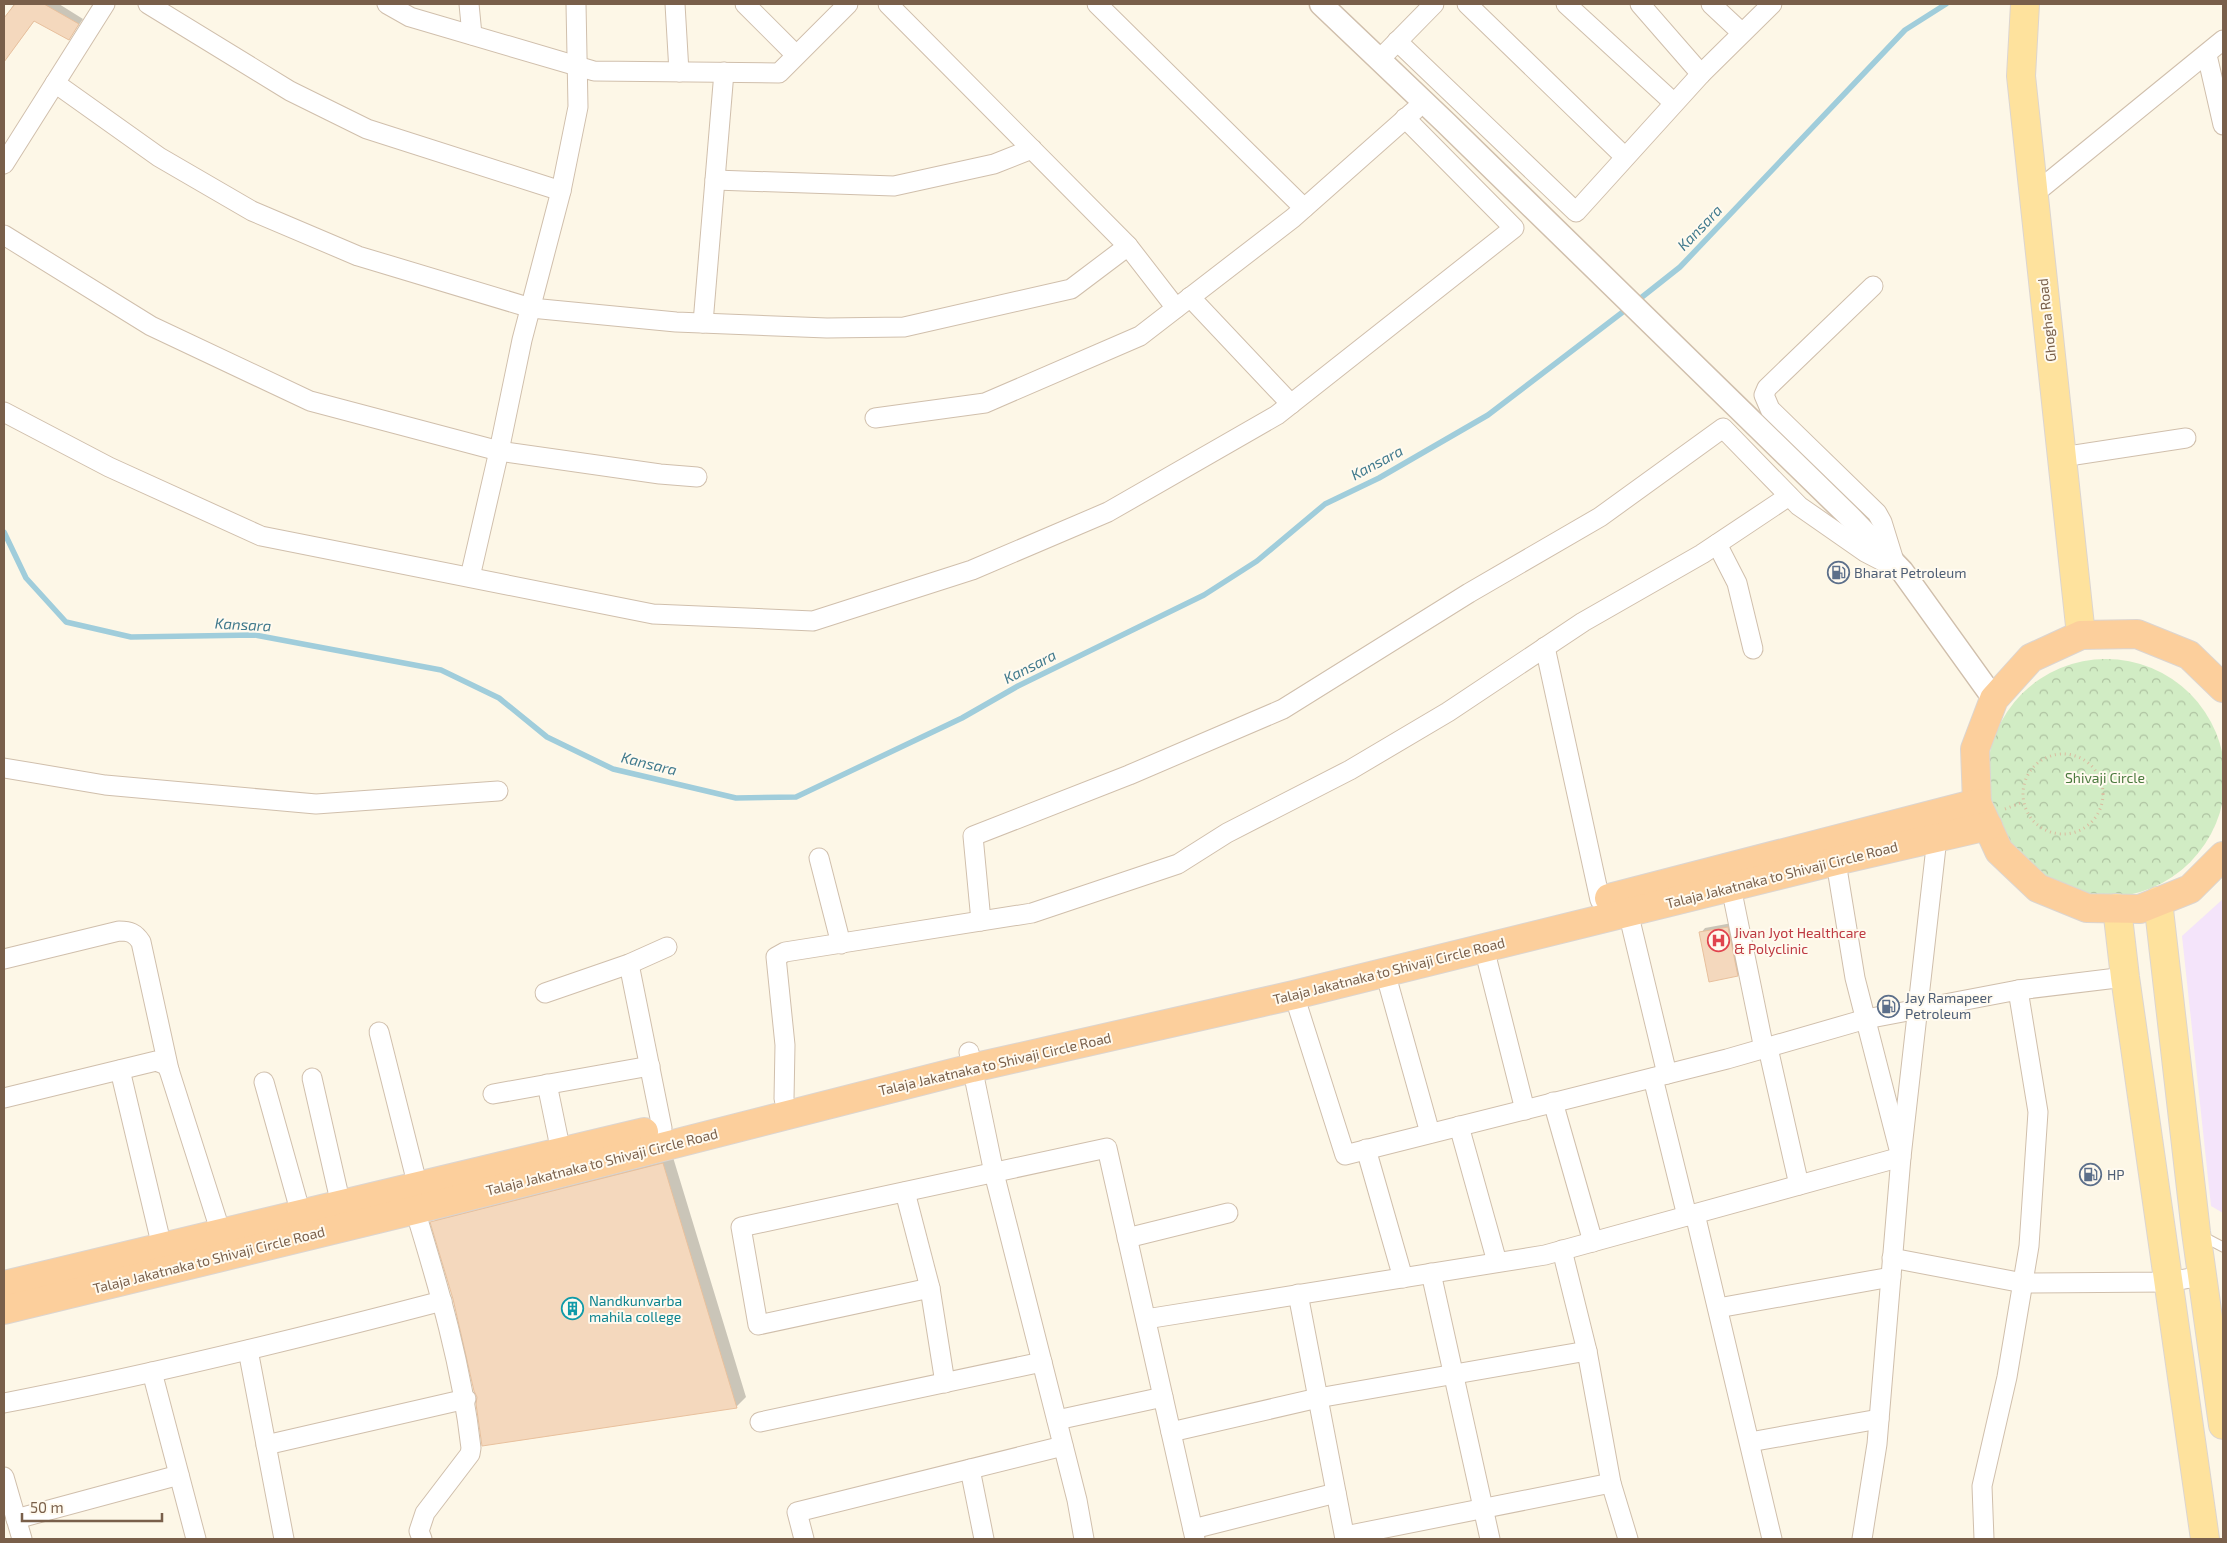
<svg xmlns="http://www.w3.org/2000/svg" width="2227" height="1543" font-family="'Exo 2',sans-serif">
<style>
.education{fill:#f4e4fa}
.park{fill:url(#park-crowns)}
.shadow{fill:#0003}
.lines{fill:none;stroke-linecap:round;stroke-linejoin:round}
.stream{stroke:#a0cddb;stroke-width:5.5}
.building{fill:#f4d8bd;stroke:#e8c09d}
.service-casing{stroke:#d0bfac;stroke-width:11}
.minor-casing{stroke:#d0bfac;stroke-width:21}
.tertiary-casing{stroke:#d0bfac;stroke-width:25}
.primary-casing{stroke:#dcd5d0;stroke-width:30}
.trunk-casing{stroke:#dcd5d0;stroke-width:30}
.path{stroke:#dabba0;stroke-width:3;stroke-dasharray:1 4;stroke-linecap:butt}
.service{stroke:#fff;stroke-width:9}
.minor{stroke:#fff;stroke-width:19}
.tertiary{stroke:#fff;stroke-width:22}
.primary{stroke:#fee29d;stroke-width:28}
.trunk{stroke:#fccf9c;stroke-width:28}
.labels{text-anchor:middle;stroke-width:4;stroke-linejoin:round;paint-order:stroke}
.street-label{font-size:14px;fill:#795f4a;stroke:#fffaef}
.service-label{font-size:14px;fill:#4e5e75;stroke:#fffaef;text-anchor:start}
.park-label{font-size:14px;fill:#4b7a3e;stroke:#fffaef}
.health-label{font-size:14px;fill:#be3a42;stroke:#fffaef;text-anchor:start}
.culture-label{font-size:14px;fill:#0d838f;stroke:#fffaef;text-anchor:start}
.water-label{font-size:15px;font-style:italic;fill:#417a8d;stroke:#fffaef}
</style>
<defs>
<pattern id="park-crowns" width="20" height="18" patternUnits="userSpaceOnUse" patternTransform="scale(1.25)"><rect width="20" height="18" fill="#d1ecc4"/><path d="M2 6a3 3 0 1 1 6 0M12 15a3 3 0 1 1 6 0" fill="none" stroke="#aec2a1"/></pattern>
</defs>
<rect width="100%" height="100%" fill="#fdf7e7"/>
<!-- education -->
<path class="education" d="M2223,899V1213L2211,1206L2182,936Z"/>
<!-- park -->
<circle class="park" cx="2106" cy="778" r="119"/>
<!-- shadow -->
<g class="shadow">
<path d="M14,4H59L83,19L69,39L35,20L17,44L12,50L7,47L4,53V19Z"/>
<path d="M1732,923L1742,970L1737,975L1701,933L1705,928Z"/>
<path d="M672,1154L746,1397L737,1406L483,1445L478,1397L454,1298L432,1223L442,1213Z"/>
</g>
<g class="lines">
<!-- stream -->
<g class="stream">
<path d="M1637,301L1680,267L1905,30L1946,4"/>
<path d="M4,532L26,578L66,622L131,637L255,635L441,670L499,698L547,737L613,769L736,798L796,797L962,718L1018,686L1204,595L1257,561L1325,504L1379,478L1488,415L1628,308"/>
</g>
</g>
<!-- building -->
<g class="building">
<path d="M15,4H44L79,24L69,40L34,21L4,62V18Z"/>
<path d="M1728,927L1738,976L1709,982L1699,932Z"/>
<path d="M663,1163L737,1408L482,1446L476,1404L477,1397L474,1391L453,1299L430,1222Z"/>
</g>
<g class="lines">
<defs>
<path id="service" d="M2200,1235L2223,1247"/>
<g id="minor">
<path d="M148,4L290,91L367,129L561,191"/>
<path d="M387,4L410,17L594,71L779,73L848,4"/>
<path d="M469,4L472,35"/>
<path d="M675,4L679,72"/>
<path d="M745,4L796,55"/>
<path d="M888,4L1128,246L1176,308"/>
<path d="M1097,4L1304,208"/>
<path d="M1467,4L1625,157"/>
<path d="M1566,4L1674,103"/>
<path d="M1640,4L1701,74"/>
<path d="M1711,4L1742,33"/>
<path d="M1397,41L1576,212L1701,74L1772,4"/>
<path d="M2207,55L2223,125"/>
<path d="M1379,60L1434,4"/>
<path d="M55,83L159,157L252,211L358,256L531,308L676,322L827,328L904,327L1071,289L1128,246"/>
<path d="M4,164L105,4"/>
<path d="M715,180L894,186L994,164L1032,149"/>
<path d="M2034,194L2223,40"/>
<path d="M4,235L151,326L310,401L499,451L660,474L697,477"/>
<path d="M1873,286L1767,388L1764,395L1770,409L1877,513L1882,522L1895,564"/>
<path d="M1190,297L1291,404"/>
<path d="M703,323L724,72"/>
<path d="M4,412L109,467L261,536L653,614L813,621L972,570L1108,512L1277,415L1514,228L1405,118"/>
<path d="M875,418L985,403L1140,336L1293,218L1415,110"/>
<path d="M2062,457L2186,438"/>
<path d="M1717,544L1737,583L1753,649"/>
<path d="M470,577L499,451L522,340L561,191L578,107L576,4"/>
<path d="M1545,647L1600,900"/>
<path d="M4,768L105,785L316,804L498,791"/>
<path d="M1834,850L1855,978L1901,1157L1877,1444L1862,1539"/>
<path d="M819,858L841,944"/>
<path d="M1731,887L1764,1049"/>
<path d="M1628,912L1667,1074"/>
<path d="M981,921L973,836L1129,775L1283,709L1469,593L1600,517L1723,428L1799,506L1865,552L1894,567"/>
<path d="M1484,948L1525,1110"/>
<path d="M4,959L119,931C130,931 135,933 141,942L169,1070"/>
<path d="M629,964L662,1128"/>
<path d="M1385,972L1430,1133"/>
<path d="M2018,990L2125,977"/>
<path d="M545,993L629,964L667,947"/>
<path d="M1294,995L1345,1155L1727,1059L1866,1019L2018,990L2038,1112L2029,1246L2007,1377L1982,1486L1984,1539"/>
<path d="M379,1032L418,1187"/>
<path d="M1768,1048L1799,1185"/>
<path d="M969,1052L994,1173L1077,1500L1084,1539"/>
<path d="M120,1070L162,1247"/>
<path d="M312,1078L341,1205"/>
<path d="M1653,1078L1687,1216"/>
<path d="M264,1082L301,1214"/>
<path d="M547,1084L561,1152"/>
<path d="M493,1094L650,1066"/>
<path d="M4,1098L156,1061L166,1065L169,1070L221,1233"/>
<path d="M784,1099L785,1045L776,957L785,952L1032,913L1178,864L1227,833L1350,770L1448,712L1583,622L1702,554L1789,496"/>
<path d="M1553,1102L1593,1242"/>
<path d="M1459,1126L1497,1262"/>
<path d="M1366,1149L1403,1278"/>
<path d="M905,1192L930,1288"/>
<path d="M415,1210C439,1288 462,1367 471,1448L470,1454L425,1513L419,1531L422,1539"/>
<path d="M1695,1214L1772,1539"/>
<path d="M1127,1238L1228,1213"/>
<path d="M1562,1250L1587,1351"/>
<path d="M1892,1258L2023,1283L2168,1282L2202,1276"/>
<path d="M1431,1273L1490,1539"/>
<path d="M1298,1294L1345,1539"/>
<path d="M1718,1308L1891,1277"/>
<path d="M1146,1319L1545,1255L1901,1157L1937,838"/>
<path d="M248,1350L284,1539"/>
<path d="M152,1372L196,1539"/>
<path d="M945,1383L930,1288L758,1325L741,1227L1107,1148L1195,1539"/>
<path d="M4,1403C151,1375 297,1339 442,1301"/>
<path d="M1057,1420L1163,1397"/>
<path d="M760,1422L1042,1362"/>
<path d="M1171,1432L1318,1398L1587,1351L1611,1483L1628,1539"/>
<path d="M1750,1442L1879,1419"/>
<path d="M266,1445L466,1399"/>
<path d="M970,1469L984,1539"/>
<path d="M4,1477L22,1539"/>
<path d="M16,1519L179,1475"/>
<path d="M1193,1529L1336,1493"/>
<path d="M1345,1536L1611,1483"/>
<path d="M804,1539L797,1512L1063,1446"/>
</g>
<path id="tertiary" d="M1321,4L1446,123L1852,519L1902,571L1994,699"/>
<g id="primary">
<path d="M2025,4L2021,76L2081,635"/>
<path d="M2158,901L2196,1232L2223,1425"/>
<path d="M2117,908L2125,977L2205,1539"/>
</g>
<g id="trunk">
<path d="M2223,688L2189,655L2137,634L2081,635L2031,658L1994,699L1975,749L1977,803L1999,851L2038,888L2087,908L2140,909L2190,889L2223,856"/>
<path d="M1609,898L1977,803"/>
<path d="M4,1285L644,1132"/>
<path d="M4,1310L415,1210L972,1068L1294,995L1836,861L1988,826"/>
</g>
</defs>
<!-- service casing -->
<use href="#service" class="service-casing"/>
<!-- minor casing -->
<use href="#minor" class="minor-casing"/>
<!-- tertiary casing -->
<use href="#tertiary" class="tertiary-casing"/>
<!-- primary casing -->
<use href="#primary" class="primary-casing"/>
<!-- trunk casing -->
<use href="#trunk" class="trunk-casing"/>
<!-- path -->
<g class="path">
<circle cx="2063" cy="794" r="40"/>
<path d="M2005,809L2023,802"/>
</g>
<!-- service -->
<use href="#service" class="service"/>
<!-- minor -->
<use href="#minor" class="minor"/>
<!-- tertiary -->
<use href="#tertiary" class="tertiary"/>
<!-- primary -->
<use href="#primary" class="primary"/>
<!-- trunk -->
<use href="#trunk" class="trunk"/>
</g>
<!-- icons -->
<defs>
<symbol id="fuel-ring" viewBox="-11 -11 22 22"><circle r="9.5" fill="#fffaef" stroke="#5c6f8a" stroke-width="1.5"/><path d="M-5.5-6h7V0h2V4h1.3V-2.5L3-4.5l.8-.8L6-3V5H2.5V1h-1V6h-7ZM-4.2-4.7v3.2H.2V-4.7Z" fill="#5c6f8a"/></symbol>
<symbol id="hospital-ring" viewBox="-11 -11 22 22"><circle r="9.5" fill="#fffaef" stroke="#e0444e" stroke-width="1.5"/><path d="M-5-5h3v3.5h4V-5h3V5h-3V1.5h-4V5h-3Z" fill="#e0444e"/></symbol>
<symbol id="building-ring" viewBox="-11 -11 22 22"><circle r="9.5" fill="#fffaef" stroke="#0f9aa8" stroke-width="1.5"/><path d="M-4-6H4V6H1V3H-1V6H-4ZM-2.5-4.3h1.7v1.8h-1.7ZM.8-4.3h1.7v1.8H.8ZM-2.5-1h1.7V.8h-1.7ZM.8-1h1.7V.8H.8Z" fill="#0f9aa8"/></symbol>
</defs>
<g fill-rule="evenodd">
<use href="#fuel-ring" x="1826" y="560" width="25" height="25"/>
<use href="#hospital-ring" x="1706" y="928" width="25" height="25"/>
<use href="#fuel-ring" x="1876" y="994" width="25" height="25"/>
<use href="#fuel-ring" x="2078" y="1162" width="25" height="25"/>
<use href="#building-ring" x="560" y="1296" width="25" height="25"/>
</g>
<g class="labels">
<!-- street labels -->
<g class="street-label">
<text transform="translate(2047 320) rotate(-96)" y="5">Ghogha Road</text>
<text transform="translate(1782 875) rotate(-14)" y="5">Talaja Jakatnaka to Shivaji Circle Road</text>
<text transform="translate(1389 971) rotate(-14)" y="5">Talaja Jakatnaka to Shivaji Circle Road</text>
<text transform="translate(995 1064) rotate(-13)" y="5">Talaja Jakatnaka to Shivaji Circle Road</text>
<text transform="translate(602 1162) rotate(-14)" y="5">Talaja Jakatnaka to Shivaji Circle Road</text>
<text transform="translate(209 1260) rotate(-14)" y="5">Talaja Jakatnaka to Shivaji Circle Road</text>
</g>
<!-- service labels -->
<g class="service-label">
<text x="1854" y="578">Bharat Petroleum</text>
<text x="1905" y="1003">Jay Ramapeer<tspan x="1905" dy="16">Petroleum</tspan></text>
<text x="2107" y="1180">HP</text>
</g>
<!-- park labels -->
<g class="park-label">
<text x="2105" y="783">Shivaji Circle</text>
</g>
<!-- health labels -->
<g class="health-label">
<text x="1734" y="938">Jivan Jyot Healthcare<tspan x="1734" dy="16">&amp; Polyclinic</tspan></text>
</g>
<!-- culture labels -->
<g class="culture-label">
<text x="589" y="1306">Nandkunvarba<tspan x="589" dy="16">mahila college</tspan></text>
</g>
<!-- water labels -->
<g class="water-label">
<text transform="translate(1700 228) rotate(-46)" y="5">Kansara</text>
<text transform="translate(1377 463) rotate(-28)" y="5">Kansara</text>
<text transform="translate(243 625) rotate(3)" y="5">Kansara</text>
<text transform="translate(1030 667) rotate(-27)" y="5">Kansara</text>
<text transform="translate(649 764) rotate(14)" y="5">Kansara</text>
</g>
</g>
<!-- border -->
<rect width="2227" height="1543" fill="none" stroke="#795f4a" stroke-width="10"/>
<!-- scale -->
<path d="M22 1513v8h140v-8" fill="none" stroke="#795f4a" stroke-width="2.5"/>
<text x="30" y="1513" font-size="15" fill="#795f4a" stroke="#fffaef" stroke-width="4" paint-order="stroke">50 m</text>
</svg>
